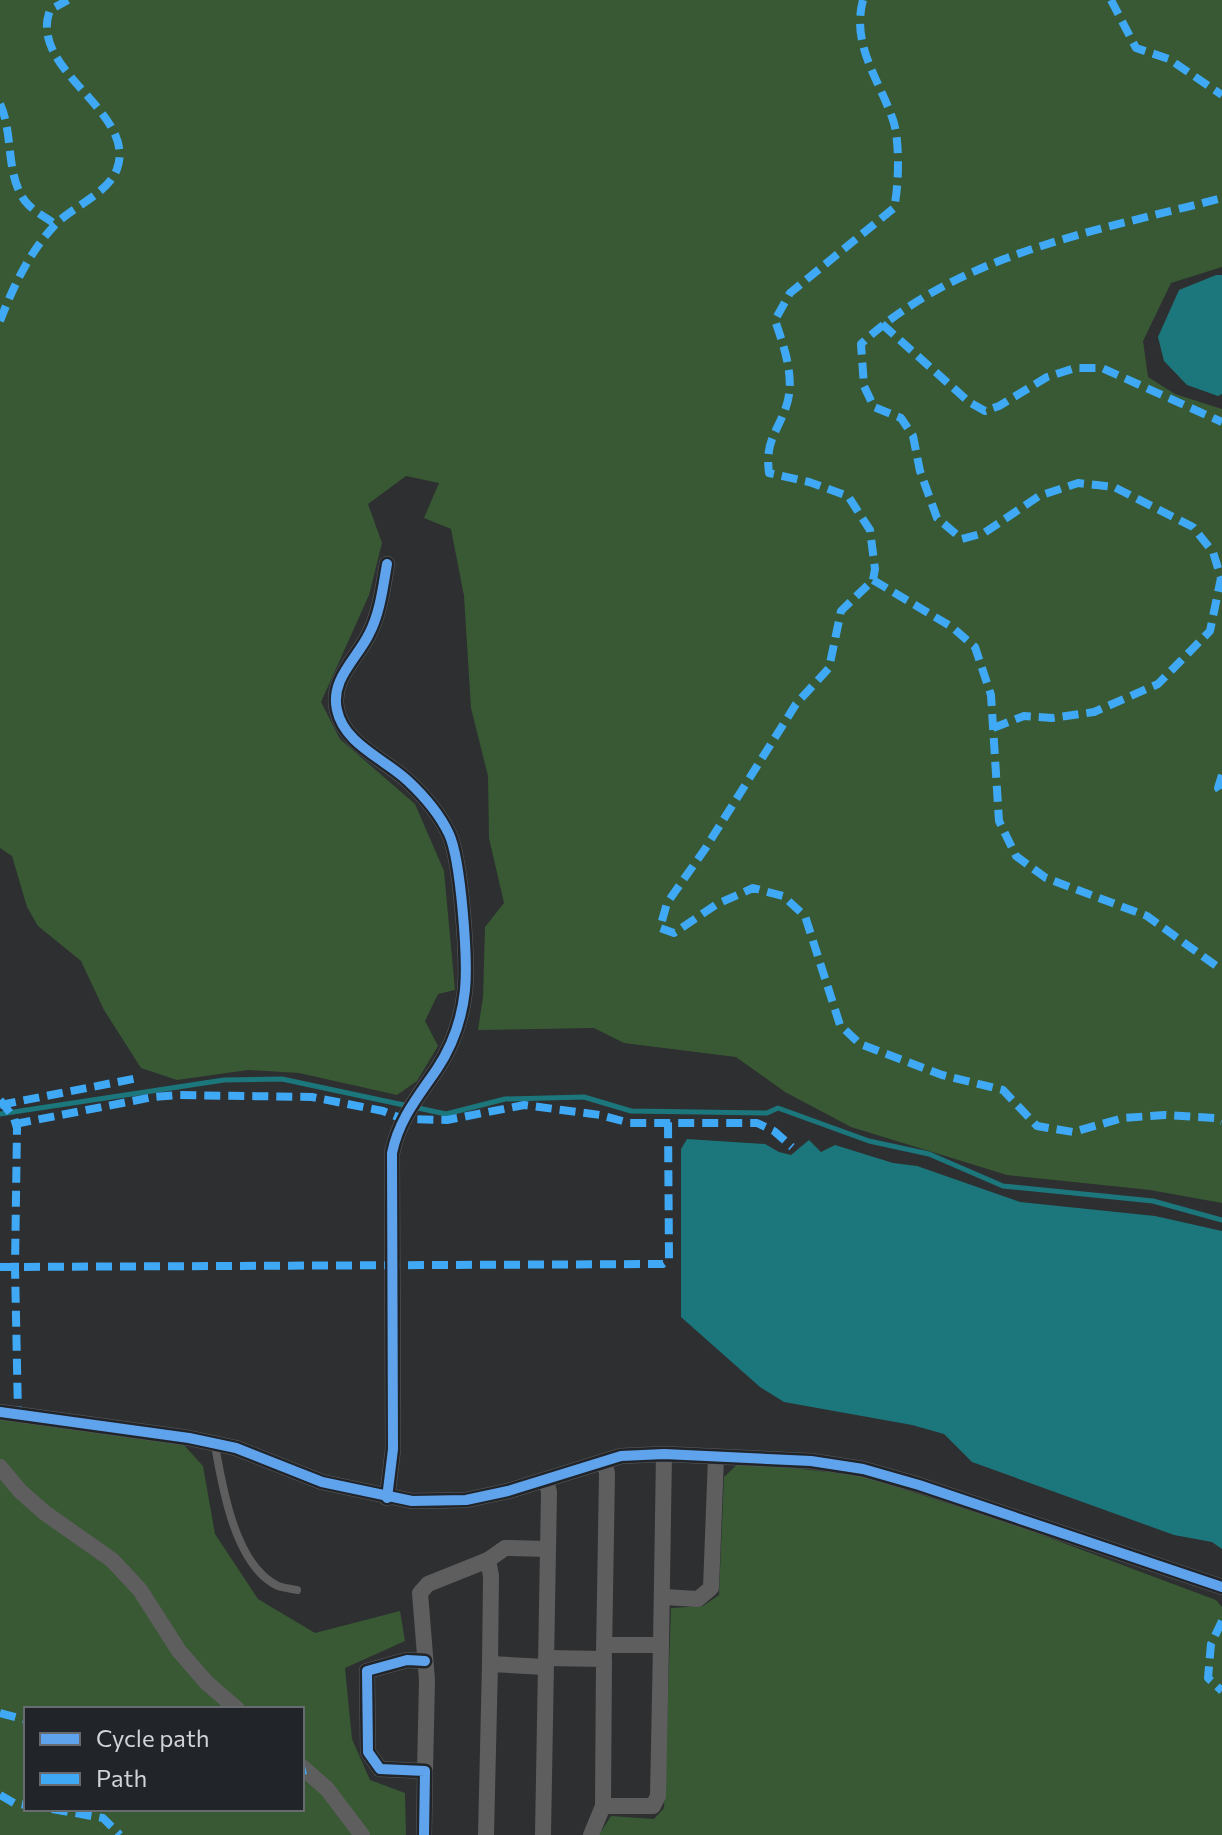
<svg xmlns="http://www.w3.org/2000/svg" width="1222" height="1835" font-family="Commissioner,sans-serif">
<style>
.green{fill:#385934;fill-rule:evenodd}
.water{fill:#1c777d}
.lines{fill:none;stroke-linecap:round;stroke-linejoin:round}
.stream{stroke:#1c777d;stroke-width:5}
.service{stroke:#5f5e5e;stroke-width:8}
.minor{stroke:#5f5e5e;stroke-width:16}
.quiet{stroke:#3fa9f5;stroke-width:8;stroke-dasharray:16 8;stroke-linecap:butt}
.cycleway-casing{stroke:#212429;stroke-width:15}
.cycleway{stroke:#60a3ed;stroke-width:10}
</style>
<rect width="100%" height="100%" fill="#2d2f31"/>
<!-- green -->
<g class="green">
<path d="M0,0H1222V267L1171,283L1143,341L1148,377L1175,394L1222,409V1203L1150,1190L1007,1175L851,1127L785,1092L736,1057L624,1043L594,1028L478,1030L483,997L485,927L504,903L489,838L488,776L471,708L464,596L451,529L424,518L439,483L406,476L368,504L382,543L369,595L321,702L340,739L415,804L444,871L455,990L438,994L425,1021L438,1046L417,1081L397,1095L299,1073L248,1070L177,1080L141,1068L104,1010L81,961L38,926L27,907L12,856L0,848Z"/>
<path d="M0,1419L183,1444L203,1466L215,1534L258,1599L315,1633L400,1611L405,1641L345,1668L352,1739L370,1780L405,1793L406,1835H0ZM26,1709H302V1809H26Z"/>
<path d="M740,1462L863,1476L1015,1525L1216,1600L1222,1607V1835H599L611,1816L654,1819L664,1808L671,1608L703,1606L719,1595L724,1477Z"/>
</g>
<!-- water -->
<g class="water">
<path d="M1216,275H1222V394L1218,396L1187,385L1164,361L1158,337L1179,290Z"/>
<path d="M687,1139L765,1144L779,1152L791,1155L809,1140L821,1152L835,1145L893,1163L917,1166L1020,1202L1155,1216L1222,1231V1549L1212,1542L1174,1535L972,1462L944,1434L912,1425L784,1402L760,1387L681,1317V1149Z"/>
</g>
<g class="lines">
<!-- stream -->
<path class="stream" d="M0,1114L224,1080L282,1079L446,1114L505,1099L584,1097L631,1111L767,1113L778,1108L869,1141L929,1154L1003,1186L1153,1201L1222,1220"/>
<!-- service -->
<path class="service" d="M215,1445C222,1486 235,1566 278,1586C284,1588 291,1589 297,1590"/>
<!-- minor -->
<g class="minor">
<path d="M0,1412L189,1438L236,1448L322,1482L412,1501L466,1500L508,1491L621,1456L664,1454L811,1461L863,1469L919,1485L1222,1587"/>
<path d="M604,1462L607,1473L604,1654"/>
<path d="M0,1467L20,1491L45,1513L112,1560L140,1590L179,1651L207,1683L237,1709"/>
<path d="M387,1498L393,1449L392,1153C399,1119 418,1097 437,1069C453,1045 462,1018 465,990C468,959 461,860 449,834C440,815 423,795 408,781C385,759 344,744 337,710C330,679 357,659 369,634C380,613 383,587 387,564"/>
<path d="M488,1560L505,1548L548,1549"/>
<path d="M663,1597L698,1599L711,1588L716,1457"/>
<path d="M605,1645H661L664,1454"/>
<path d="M546,1658L604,1659L603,1806L591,1835"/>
<path d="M302,1767L327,1789L362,1835"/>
<path d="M425,1771L427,1680L420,1593L428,1584L488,1560L491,1576L490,1664"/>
<path d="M603,1806H653L658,1796L661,1645"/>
<path d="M424,1835L425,1771L380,1769L368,1752L367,1671L407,1660L425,1661"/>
<path d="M486,1835L490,1664L545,1667"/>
<path d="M543,1835L549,1492L546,1480"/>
</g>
<!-- quiet -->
<g class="quiet">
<path d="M863,0C851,45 879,79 893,120C900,140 899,186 894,208L790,293L775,320C784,347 796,379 786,407C776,435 765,441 769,473L809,482L848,496L870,530L875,569L873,580L841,611L829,668L796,704L705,849L667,903L660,928L674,933L717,904L753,888L783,896L805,916L840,1025L860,1044L942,1075L1003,1090L1037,1126L1073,1132L1123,1118L1165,1115L1216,1118L1222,1121"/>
<path d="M1111,0L1136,48L1169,59L1222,95"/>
<path d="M0,104C14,134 5,174 25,201C33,211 45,217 55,224"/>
<path d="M0,321C13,287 29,253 54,226C70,208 109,193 117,169C138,112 27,70 50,10L68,0"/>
<path d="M882,324L969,402L985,411L999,406L1047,377L1075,368H1102L1222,422"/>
<path d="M873,580L952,627L975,647L991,695L999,821L1016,856L1046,878L1147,916L1222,970"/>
<path d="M993,728L1024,716L1052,718L1094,712L1158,684L1210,631L1221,578L1213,552L1193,527L1114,487L1078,483L1039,496L984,533L962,539L937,518L920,471L913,436L901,418L874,407L864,386L861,344C959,253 1097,231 1222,198"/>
<path d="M1222,775L1218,788L1222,794"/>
<path d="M0,1100L14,1118L17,1128L15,1267L18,1414"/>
<path d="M0,1105L138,1078"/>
<path d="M15,1124L153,1097L177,1095L312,1097L383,1111L403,1119L447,1120L524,1105L600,1115L630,1123H757L774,1131L792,1147"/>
<path d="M0,1267L663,1264L669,1260L668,1122"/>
<path d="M1222,1621L1211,1644L1208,1678L1222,1691"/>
<path d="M0,1713L26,1720"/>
<path d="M302,1771L306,1770"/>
<path d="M0,1795L14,1803L26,1805"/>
<path d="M52,1809L103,1818L120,1835"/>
</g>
<defs>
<g id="cycleway">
<path d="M0,1412L189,1438L236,1448L322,1482L412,1501L466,1500L508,1491L621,1456L664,1454L811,1461L863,1469L919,1485L1222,1587"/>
<path d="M387,1498L393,1449L392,1153C399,1119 418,1097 437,1069C453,1045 462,1018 465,990C468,959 461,860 449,834C440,815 423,795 408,781C385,759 344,744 337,710C330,679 357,659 369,634C380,613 383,587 387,564"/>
<path d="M424,1835L425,1771L380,1769L368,1752L367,1671L407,1660L425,1661"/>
</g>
</defs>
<!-- cycleway casing -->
<use href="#cycleway" class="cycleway-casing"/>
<!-- cycleway -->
<use href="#cycleway" class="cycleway"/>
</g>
<!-- legend -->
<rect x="24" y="1707" width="280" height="104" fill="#212429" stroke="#676a6f" stroke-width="2"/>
<rect x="40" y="1733" width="40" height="12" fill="#60a3ed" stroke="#676a6f" stroke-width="2"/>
<text x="96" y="1747" font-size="24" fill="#d1d3d7">Cycle path</text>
<rect x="40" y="1773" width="40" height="12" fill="#3fa9f5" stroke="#676a6f" stroke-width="2"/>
<text x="96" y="1787" font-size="24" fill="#d1d3d7">Path</text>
</svg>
